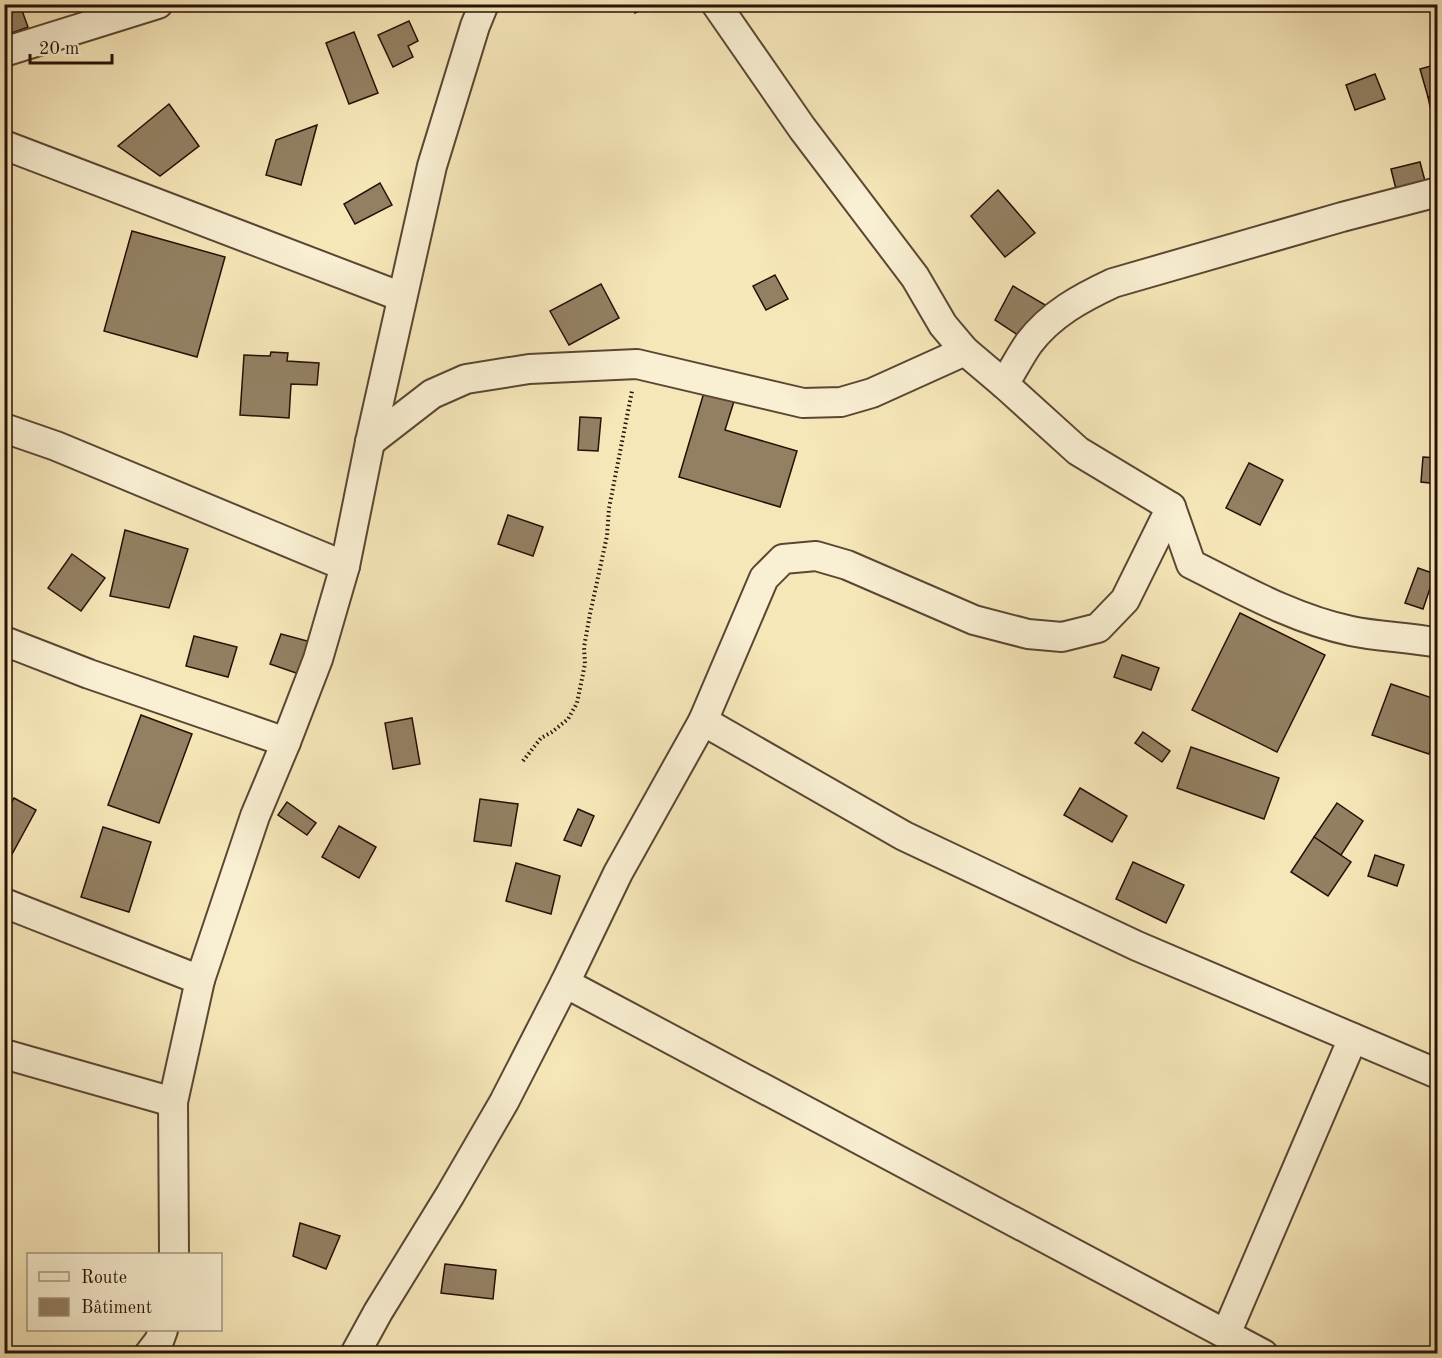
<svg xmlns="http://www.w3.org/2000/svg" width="1442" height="1358" font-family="'Old Standard TT',serif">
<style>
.building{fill:#938063;stroke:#271006;stroke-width:1.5}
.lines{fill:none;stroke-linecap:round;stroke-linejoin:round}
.street-casing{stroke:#5b4633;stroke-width:32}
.path{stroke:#271006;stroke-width:4;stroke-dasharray:1.5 3;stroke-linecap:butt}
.street{stroke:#f9efd2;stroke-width:28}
</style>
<rect width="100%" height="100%" fill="#f6e7b9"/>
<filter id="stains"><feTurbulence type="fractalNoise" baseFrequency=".00333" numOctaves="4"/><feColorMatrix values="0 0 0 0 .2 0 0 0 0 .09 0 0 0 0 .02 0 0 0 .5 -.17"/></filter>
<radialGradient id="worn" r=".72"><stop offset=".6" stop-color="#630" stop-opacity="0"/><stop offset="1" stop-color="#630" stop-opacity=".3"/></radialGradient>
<!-- building -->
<g class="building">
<path d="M630,4H653L635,13Z"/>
<path d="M20,5L28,27L12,33L4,11Z"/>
<path d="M409,21L418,41L408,46L413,57L393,67L378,35Z"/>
<path d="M354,32L378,93L349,104L326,43Z"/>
<path d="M1438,64V94L1428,97L1420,69Z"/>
<path d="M1375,74L1385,99L1355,110L1346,85Z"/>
<path d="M1438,95V143L1428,97Z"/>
<path d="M169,104L199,146L160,176L118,146Z"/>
<path d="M317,125L301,185L266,175L276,140Z"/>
<path d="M1420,162L1425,181L1396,189L1391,169Z"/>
<path d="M380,183L392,205L355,224L344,204Z"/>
<path d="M998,190L1035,233L1005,257L971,216Z"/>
<path d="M132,231L225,257L197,357L104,331Z"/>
<path d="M775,275L788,299L766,310L753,286Z"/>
<path d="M601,284L619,318L569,345L550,311Z"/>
<path d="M1013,286L1047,306L1024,339L995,320Z"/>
<path d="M4,312L8,313L4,350Z"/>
<path d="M271,352L288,353L287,361L319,363L317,385L291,384L289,418L240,415L244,355L270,356Z"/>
<path d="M705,389L735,398L725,430L797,451L780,507L679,477Z"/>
<path d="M580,417L601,418L598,451L578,450Z"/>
<path d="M1423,457L1438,458V484L1421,482Z"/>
<path d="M1249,463L1283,480L1260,525L1226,508Z"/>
<path d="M508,515L543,527L533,556L498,544Z"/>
<path d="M125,530L188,549L169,608L110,596Z"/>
<path d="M72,554L105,578L81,611L48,588Z"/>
<path d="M1418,568L1435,574L1423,609L1405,603Z"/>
<path d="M1240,613L1325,655L1277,752L1192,710Z"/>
<path d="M281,634L311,642L302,675L270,664Z"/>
<path d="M194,636L237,647L228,677L186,666Z"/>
<path d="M1122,655L1159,668L1151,690L1114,677Z"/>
<path d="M1391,684L1438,700V731L1429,754L1372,735Z"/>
<path d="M141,715L192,734L159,823L108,805Z"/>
<path d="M412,718L420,764L393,769L385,723Z"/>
<path d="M1143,732L1170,751L1162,762L1135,743Z"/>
<path d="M1191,747L1279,778L1264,819L1177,788Z"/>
<path d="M1080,788L1127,816L1112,842L1064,815Z"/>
<path d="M14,798L36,810L4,869V816Z"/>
<path d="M480,799L518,804L511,846L474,841Z"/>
<path d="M287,802L316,823L307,835L278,815Z"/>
<path d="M1337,803L1363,821L1341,855L1314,837Z"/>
<path d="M578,809L594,816L581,846L564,840Z"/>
<path d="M339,826L376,847L359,878L322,857Z"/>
<path d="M103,827L151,842L129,912L81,897Z"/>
<path d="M1314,837L1351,862L1328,896L1291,872Z"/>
<path d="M1375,855L1404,865L1397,886L1368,876Z"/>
<path d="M1133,862L1184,885L1166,923L1116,899Z"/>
<path d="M516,863L560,876L551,914L506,901Z"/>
<path d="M300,1223L340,1236L326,1269L293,1256Z"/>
<path d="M445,1264L496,1270L493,1299L441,1293Z"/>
</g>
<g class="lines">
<defs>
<g id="street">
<path d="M716,4L802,128L915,277L943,325L965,351L1004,384L1078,451L1171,507L1191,564C1243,590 1294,619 1351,631C1379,637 1409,637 1438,643"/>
<path d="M4,52L158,4"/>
<path d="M4,145L402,297"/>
<path d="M1004,384C1013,370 1020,356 1029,343C1051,314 1081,298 1113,283L1342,217L1438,192"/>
<path d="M4,428L56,446L345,566"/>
<path d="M370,442L432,394L466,379L529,369L637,364L803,403L841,402L872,393L965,351"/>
<path d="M4,641L89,674L286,742"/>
<path d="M703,721L904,836L1137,946L1438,1074"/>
<path d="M4,903L200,980"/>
<path d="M565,983L1263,1354"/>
<path d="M4,1054L173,1102"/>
<path d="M174,1254L173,1102L200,980L255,816L286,742L318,659L345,566L370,442L432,166L475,26L484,4"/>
<path d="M1226,1334L1353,1038"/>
<path d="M149,1354L159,1341L163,1330"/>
<path d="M355,1354L378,1312L450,1195L504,1102L565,983L618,873L703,721L764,578L783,559L816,556L847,565L974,620L1028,634L1062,637L1098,628L1125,600L1171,507"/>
</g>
</defs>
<!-- street casing -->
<use href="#street" class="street-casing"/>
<!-- path -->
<path class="path" d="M523,761L541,738L552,732L568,719L577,703L585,664L584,647L590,614L607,536L609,508L632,391"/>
<!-- street -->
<use href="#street" class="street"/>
</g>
<!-- margin -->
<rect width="1442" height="1358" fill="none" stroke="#f6e7b9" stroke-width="24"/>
<rect x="6" y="6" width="1430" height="1346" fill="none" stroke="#271006" stroke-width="3"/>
<rect x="12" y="12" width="1418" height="1334" fill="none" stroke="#271006" stroke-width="1.5"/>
<!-- legend -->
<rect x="27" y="1253" width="195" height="78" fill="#f9efd2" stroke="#a59680" stroke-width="1.5"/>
<rect x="39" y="1272" width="30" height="9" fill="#f9efd2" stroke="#a59680" stroke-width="1.5"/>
<text x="81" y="1283" font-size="18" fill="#271006">Route</text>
<rect x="39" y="1298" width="30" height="18" fill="#938063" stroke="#a59680" stroke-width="1.5"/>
<text x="81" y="1313" font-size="18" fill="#271006">Bâtiment</text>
<!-- scale -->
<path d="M30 54v9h82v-9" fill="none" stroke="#271006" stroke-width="3"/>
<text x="39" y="54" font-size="18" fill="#271006" stroke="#f9efd2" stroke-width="4.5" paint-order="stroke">20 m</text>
<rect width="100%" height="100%" filter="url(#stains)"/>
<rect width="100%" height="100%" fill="url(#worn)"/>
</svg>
